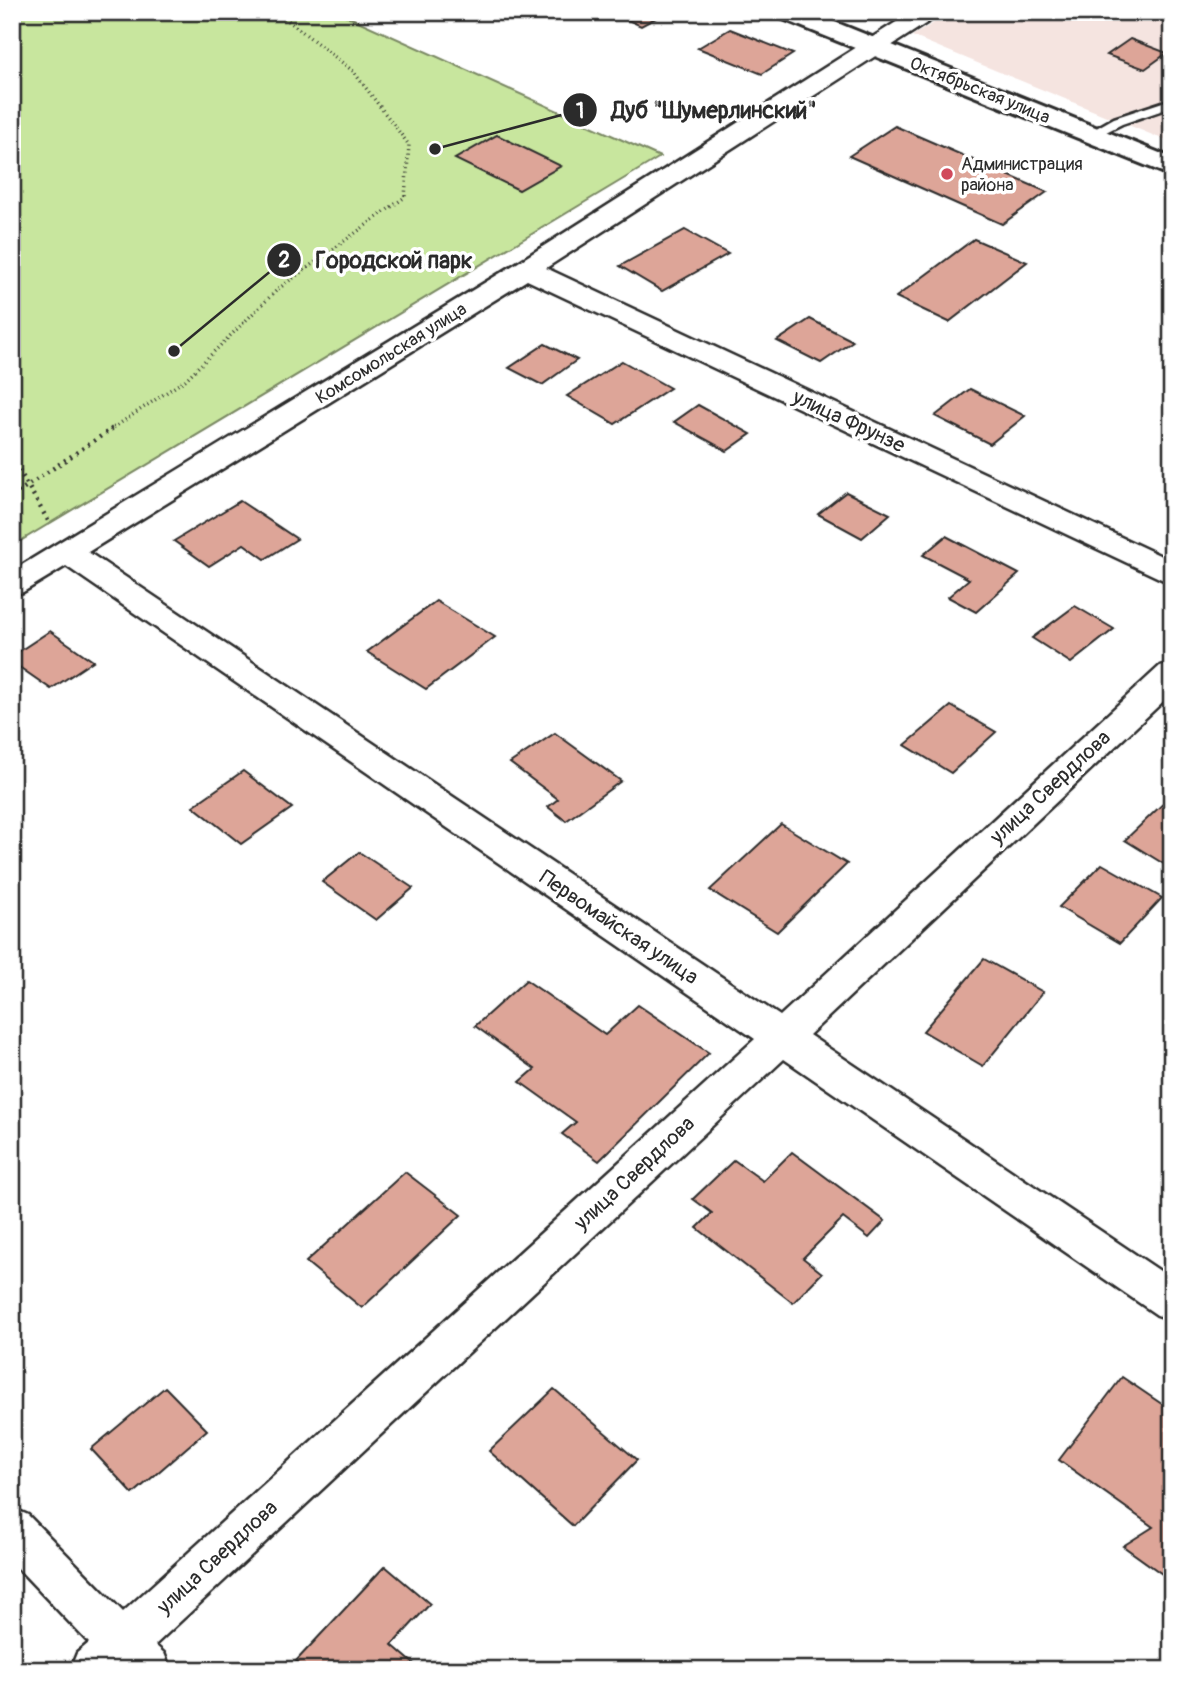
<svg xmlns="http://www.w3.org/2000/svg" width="1184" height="1682" font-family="Pangolin,sans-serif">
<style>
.built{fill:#f5e4e0}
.green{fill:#c8e69e;stroke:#7a8864;stroke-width:2}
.building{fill:#dda598;stroke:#2b2b2b;stroke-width:2}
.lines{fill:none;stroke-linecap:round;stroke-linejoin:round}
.lane-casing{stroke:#2b2b2b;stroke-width:5}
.street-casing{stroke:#2b2b2b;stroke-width:5}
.secondary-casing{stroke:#2b2b2b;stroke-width:6}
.path-far1{stroke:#2b2b2b;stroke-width:3.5;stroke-dasharray:1 3.5;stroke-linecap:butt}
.path{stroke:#2b2b2b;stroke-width:4.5;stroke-dasharray:2 5;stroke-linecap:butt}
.lane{fill:#fff;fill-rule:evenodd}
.street{fill:#fff;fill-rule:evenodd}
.secondary{fill:#fff;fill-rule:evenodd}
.tree{fill:#a0a49a}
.poi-dot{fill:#d1495b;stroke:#fff;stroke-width:2.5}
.labels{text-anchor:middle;stroke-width:7;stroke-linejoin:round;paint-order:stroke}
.far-street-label{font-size:18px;fill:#2b2b2b;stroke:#fff}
.far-poi-label{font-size:18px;fill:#2b2b2b;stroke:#fff;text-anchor:start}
.street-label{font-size:21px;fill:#2b2b2b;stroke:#fff}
.leader{fill:none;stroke:#2b2b2b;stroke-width:2.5}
.callout-dot{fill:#2b2b2b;stroke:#fff;stroke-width:2.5}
.mark-label{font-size:21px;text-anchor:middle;font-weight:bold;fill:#fff}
.callout-label{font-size:23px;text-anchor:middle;font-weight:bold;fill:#2b2b2b;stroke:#fff;stroke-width:7;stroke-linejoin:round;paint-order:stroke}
</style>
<rect width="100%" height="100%" fill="#fff"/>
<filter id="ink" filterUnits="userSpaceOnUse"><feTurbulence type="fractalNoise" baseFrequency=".0143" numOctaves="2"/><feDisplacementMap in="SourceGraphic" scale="14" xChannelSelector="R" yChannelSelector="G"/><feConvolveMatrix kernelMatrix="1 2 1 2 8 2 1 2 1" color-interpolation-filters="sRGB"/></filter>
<g filter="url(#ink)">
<!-- built -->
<path class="built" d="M952,12H1172V143L912,36Z"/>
<!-- green -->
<path class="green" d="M12,12H338L660,157L12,546Z"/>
<!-- building -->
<g class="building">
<path d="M610,12H667L641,26Z"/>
<path d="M730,29L793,54L762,74L698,48Z"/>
<path d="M1130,39L1167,53L1145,69L1107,55Z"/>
<path d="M895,126L1047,192L1002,224L849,156Z"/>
<path d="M497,135L561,166L519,190L455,159Z"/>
<path d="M685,230L728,254L662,291L620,266Z"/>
<path d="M974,239L1027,262L949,322L896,297Z"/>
<path d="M810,319L853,341L821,363L777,341Z"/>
<path d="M545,344L577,360L542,385L509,368Z"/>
<path d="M622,361L670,388L615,424L567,396Z"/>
<path d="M970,389L1025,416L990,444L935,416Z"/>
<path d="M698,405L751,434L727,451L674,422Z"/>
<path d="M846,492L890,514L862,538L818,514Z"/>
<path d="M240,501L297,539L265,559L244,544L209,566L174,541Z"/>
<path d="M946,536L1019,574L976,612L948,597L969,579L923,555Z"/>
<path d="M436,601L495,637L426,689L367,652Z"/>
<path d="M1075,606L1114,629L1071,663L1032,638Z"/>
<path d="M50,631L93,661L51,689L12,662V656Z"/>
<path d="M951,706L996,732L951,773L905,745Z"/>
<path d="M555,733L621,781L566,821L548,807L558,799L510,763Z"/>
<path d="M243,771L292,808L241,844L193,806Z"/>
<path d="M1172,795V869L1125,840Z"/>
<path d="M781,824L847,864L777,932L710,890Z"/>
<path d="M359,852L413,888L376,920L322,882Z"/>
<path d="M1102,864L1162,898L1120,943L1059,907Z"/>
<path d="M984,959L1043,992L983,1066L923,1031Z"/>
<path d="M526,980L605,1035L638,1005L709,1053L599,1161L562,1134L576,1122L520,1082L535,1069L475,1026Z"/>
<path d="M792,1152L885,1221L869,1238L843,1218L803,1258L822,1273L793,1303L697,1228L712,1213L693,1199L734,1160L763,1181Z"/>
<path d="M405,1172L461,1215L362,1308L306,1262Z"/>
<path d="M1122,1377L1172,1411V1581L1123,1546L1153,1527L1059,1460Z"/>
<path d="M165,1387L207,1430L133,1494L91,1449Z"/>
<path d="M554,1389L637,1460L573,1526L489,1451Z"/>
<path d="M385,1566L430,1604L392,1645L421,1670H306L296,1661Z"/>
</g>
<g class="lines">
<defs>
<path id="lane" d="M1172,99V107L1122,124L1094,138L1084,135L1114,118Z"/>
<path id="street" d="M912,12H939L936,17L546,268L1172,561V584L527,280L88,552L780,1016L1160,666L1172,663V693L809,1035L1172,1279V1320L1157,1315L784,1059L155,1645L164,1653L171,1670H70L77,1653L89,1643L12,1562V1508L28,1515L123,1612L755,1039L66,566L23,592L12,595V571L517,263Z"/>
<path id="secondary" d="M775,12H810L1172,158V176L778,17Z"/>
</defs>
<!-- lane casing -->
<use href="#lane" class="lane-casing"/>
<!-- street casing -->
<use href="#street" class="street-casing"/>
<!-- secondary casing -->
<use href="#secondary" class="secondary-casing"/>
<!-- path-far1 -->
<path class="path-far1" d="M110,430L185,380L278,289L405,197L409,145L353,71L277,12"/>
<!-- path -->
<g class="path">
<path d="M12,458L50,524"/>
<path d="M12,496L113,428"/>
</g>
<!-- lane -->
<use href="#lane" class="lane"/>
<!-- street -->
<use href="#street" class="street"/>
<!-- secondary -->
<use href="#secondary" class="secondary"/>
</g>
<!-- trees -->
<circle class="tree" cx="435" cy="149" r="7"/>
</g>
<!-- markers -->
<circle class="poi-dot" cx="947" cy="174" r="7"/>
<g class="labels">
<!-- far-street labels -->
<g class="far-street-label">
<text transform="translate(980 90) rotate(22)" y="6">Октябрьская улица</text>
<text transform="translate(391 353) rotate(-32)" y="6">Комсомольская улица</text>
</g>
<!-- far-poi labels -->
<g class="far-poi-label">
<text x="961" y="170">Администрация<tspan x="961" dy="21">района</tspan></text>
</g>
<!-- street labels -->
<g class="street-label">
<text transform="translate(849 421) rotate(25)" y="7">улица Фрунзе</text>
<text transform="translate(1050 787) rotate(-43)" y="7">улица Свердлова</text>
<text transform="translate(619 927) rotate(34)" y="7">Первомайская улица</text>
<text transform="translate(634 1173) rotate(-43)" y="7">улица Свердлова</text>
<text transform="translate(217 1557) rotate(-43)" y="7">улица Свердлова</text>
</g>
</g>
<!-- callouts -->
<path class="leader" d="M435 149L580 110M174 351L284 260"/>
<g class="callout-dot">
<circle cx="435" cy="149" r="7"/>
<circle cx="174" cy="351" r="7"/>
<circle cx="580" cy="110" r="18"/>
<circle cx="284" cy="260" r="18"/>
</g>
<g class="mark-label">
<text x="580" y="118">1</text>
<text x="284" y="267">2</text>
</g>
<g class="callout-label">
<text x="714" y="118">Дуб "Шумерлинский"</text>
<text x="394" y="268">Городской парк</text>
</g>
<!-- margin -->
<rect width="1184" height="1682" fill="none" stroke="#fff" stroke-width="42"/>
<rect x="21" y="21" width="1142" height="1640" fill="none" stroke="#2b2b2b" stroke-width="2.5" filter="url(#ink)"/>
</svg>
